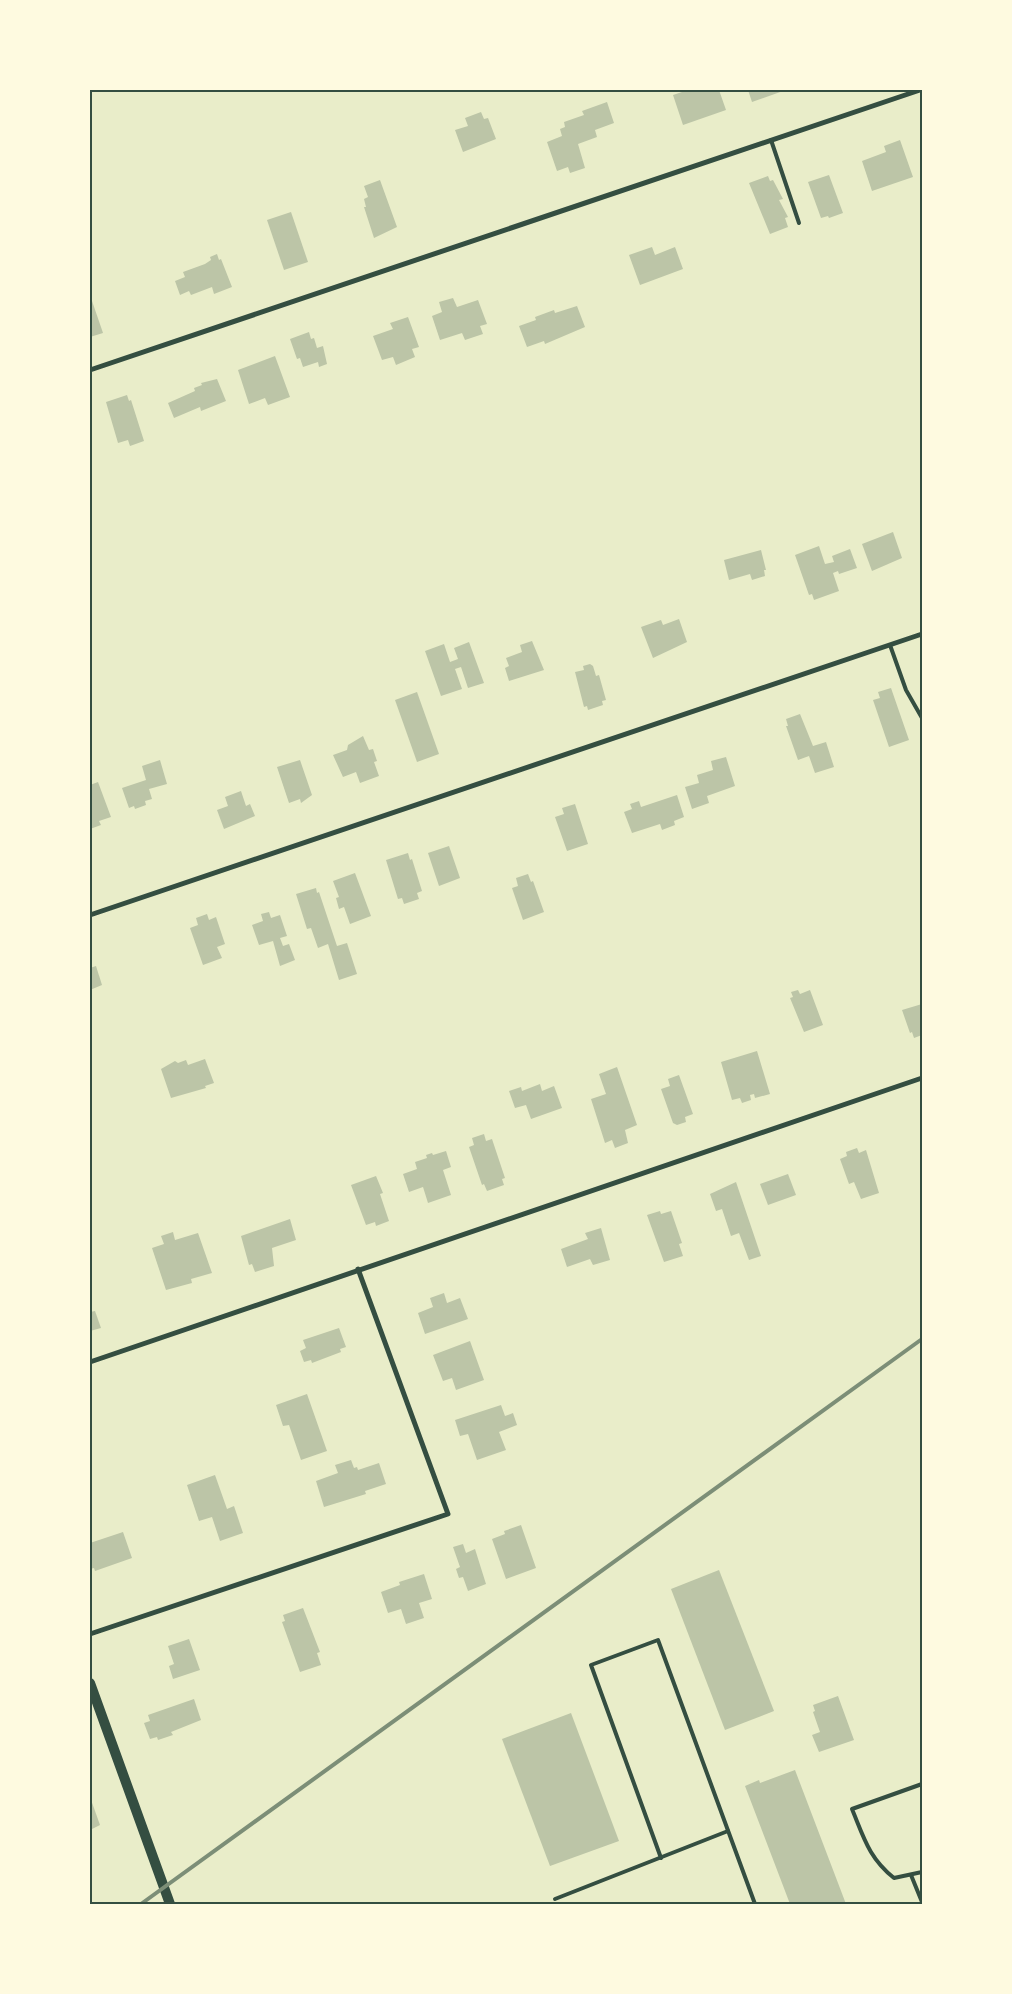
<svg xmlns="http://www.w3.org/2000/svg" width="1012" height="1994" font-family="'Source Serif 4',serif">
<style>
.building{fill:#bcc5a7}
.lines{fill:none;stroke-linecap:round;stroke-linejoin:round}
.service{stroke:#344e41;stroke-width:4}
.minor{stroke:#344e41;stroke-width:5}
.secondary{stroke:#344e41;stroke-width:10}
.rail{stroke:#7c8e77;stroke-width:4}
.neatline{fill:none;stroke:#344e41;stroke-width:2}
</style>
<rect width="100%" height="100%" fill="#e9edc9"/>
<!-- building -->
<g class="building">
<path d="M688,90H719L726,110L683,125L673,95Z"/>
<path d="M748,90H786L752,102Z"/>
<path d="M607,102L614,123L595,130L597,137L578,144L585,168L570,173L568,167L557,171L547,142L562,136L560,129L565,127L564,122L584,115L582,111Z"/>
<path d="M481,112L484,119L488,118L496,139L463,152L455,130L468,126L465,118Z"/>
<path d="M900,140L913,177L872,191L862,161L886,152L884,146Z"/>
<path d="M829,175L843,213L829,218L828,216L821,218L808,182Z"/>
<path d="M768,176L770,181L773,180L783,199L779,200L788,217L785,218L788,227L770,234L749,183Z"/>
<path d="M380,180L397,227L374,238L364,207H366L364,199L368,197L364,186Z"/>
<path d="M291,212L308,262L284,270L267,220Z"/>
<path d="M652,247L655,255L675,247L683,269L640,285L629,255Z"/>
<path d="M217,254L219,260L221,259L232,287L214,294L212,287L191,295L189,291L180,295L175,281L185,277L183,272L205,264L211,260L210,257Z"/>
<path d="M453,298L457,307L478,300L487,324L480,326L483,334L465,340L462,333L440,340L432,316L442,312L439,302Z"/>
<path d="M90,301H92L103,333L90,337Z"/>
<path d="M577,306L585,327L545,344L544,341L527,347L519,326L536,320L535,317L554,310L555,313Z"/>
<path d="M408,317L419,347L412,349L415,357L396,365L393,357L382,360L373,336L393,329L390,323Z"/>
<path d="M309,332L311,339L314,338L317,348L323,346L327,364L319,367L318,362L303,367L300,358L297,359L290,339Z"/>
<path d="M275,356L290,397L268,405L265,398L249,404L238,370Z"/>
<path d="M217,379L226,401L201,411L200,407L174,418L168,403L195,391L194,388L202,385L201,383Z"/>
<path d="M127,395L129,401L131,400L144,441L130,446L128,440L118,443L106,402Z"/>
<path d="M893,532L902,558L872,571L862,544Z"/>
<path d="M819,546L825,564L834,562L832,556L850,549L857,568L839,574L838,571L833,573L839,591L814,600L812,594L809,595L795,555Z"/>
<path d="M761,550L766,570H764L765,576L752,580L750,574L729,580L724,560Z"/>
<path d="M679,619L687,642L653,658L641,627L661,620L663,625Z"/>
<path d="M532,641L544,670L509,681L505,668L509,666L506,658L522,652L520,645Z"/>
<path d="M469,642L484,683L468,688L461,667L455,669L462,689L441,696L425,651L444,644L450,662L458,659L454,648Z"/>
<path d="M590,664L593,666L596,676L599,675L606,700L602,701L603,705L588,710L587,706L584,707L575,672L584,670L583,666Z"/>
<path d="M891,688L909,740L889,747L873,700L880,698L878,692Z"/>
<path d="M417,692L439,754L417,762L395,700Z"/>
<path d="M800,714L813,746L826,742L834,767L815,773L809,756L798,760L786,726H788L786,719Z"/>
<path d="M363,736L369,750L373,749L377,761L374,762L379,776L360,783L356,772L343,777L333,755L347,750L348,745Z"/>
<path d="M726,757L735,786L707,796L709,803L692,809L685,787L699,783L697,775L713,770L711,761Z"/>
<path d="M160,760L167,784L149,789L152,799L145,801L146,805L135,809L134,806L129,808L122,788L146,780L142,766Z"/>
<path d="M300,760L312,795L301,803L300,799L289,803L277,767Z"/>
<path d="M98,782L111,817L99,821L101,825L90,829V785Z"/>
<path d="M241,791L246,806L250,804L255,816L224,829L217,810L228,806L225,797Z"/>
<path d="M677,795L684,817L674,821L675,825L662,830L660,824L632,833L624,812L632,809L630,804L639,801L641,807Z"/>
<path d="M575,804L588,844L567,851L555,817L564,814L562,808Z"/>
<path d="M449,846L460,878L439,886L428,853Z"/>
<path d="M408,853L410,860L412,859L422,891L417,893L419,899L404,904L402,898L398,899L386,860Z"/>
<path d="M355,873L371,916L350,924L344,907L339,909L336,898L339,897L333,881Z"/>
<path d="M528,874L531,882L533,881L544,912L523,920L512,888L518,886L516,878Z"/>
<path d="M316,888L317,893L319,892L337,946L347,943L357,974L339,980L328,944L318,948L311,928L307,929L296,894Z"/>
<path d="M269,912L271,918L280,915L287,936L280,938L283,946L289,944L295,960L280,966L273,941L259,945L252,925L263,921L261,914Z"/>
<path d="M207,914L209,920L216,917L225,944L217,947L222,958L203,965L190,928L198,925L196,918Z"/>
<path d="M96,966L102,985L90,990V968Z"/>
<path d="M798,990L800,994L810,990L823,1025L804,1032L790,998L793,997L791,992Z"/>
<path d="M922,1004V1035L914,1038L912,1032L910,1033L902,1010Z"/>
<path d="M757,1051L770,1094L755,1098L754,1094L750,1095L751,1100L742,1103L740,1098L732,1100L721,1062Z"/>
<path d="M205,1059L214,1083L205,1086L206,1088L171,1098L161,1069L175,1061L178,1063L186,1060L188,1065Z"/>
<path d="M617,1067L637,1125L625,1130L628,1143L615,1148L612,1140L605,1143L591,1099L606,1094L599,1074Z"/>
<path d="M679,1075L693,1114L685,1117L686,1122L677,1125L673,1123L661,1089L670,1086L668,1079Z"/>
<path d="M540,1084L542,1091L554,1086L562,1108L531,1119L526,1105L515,1108L509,1091L521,1087L522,1091Z"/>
<path d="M484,1134L486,1141L492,1139L505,1178L502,1179L504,1185L487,1191L484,1184L482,1185L469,1147L474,1145L472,1138Z"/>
<path d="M857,1148L859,1153L866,1150L879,1193L861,1199L854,1182L849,1184L840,1159L847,1156L846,1152Z"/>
<path d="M446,1151L451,1167L443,1170L451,1195L428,1203L423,1187L409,1192L403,1174L417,1169L415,1162L427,1158L426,1155L432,1153L433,1155Z"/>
<path d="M788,1174L796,1195L768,1205L760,1184Z"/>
<path d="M376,1176L383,1193L380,1194L389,1221L376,1226L375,1222L366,1225L351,1185Z"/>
<path d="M736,1182L761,1256L749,1260L739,1233L731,1236L722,1209L716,1211L710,1194Z"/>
<path d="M660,1211L661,1214L671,1211L682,1243L679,1244L683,1256L664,1262L647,1215Z"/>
<path d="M290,1219L296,1240L272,1248L274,1266L255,1272L252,1264L249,1265L241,1236Z"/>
<path d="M601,1228L610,1260L593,1265L590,1259L567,1267L561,1249L588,1239L585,1233Z"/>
<path d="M173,1232L175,1240L198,1233L212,1273L191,1279L192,1283L166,1290L152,1248L164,1244L161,1236Z"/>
<path d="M444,1293L447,1303L460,1298L468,1319L425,1334L418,1313L433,1307L430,1298Z"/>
<path d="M95,1311L101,1328L90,1331V1312Z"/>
<path d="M339,1328L346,1347L340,1349L341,1352L312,1363L311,1360L304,1362L300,1351L306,1348L303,1340Z"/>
<path d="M470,1341L484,1380L456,1390L452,1378L443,1381L433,1355Z"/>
<path d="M307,1394L327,1451L301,1460L289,1425L283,1426L276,1405Z"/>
<path d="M501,1405L505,1416L513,1413L517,1425L499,1432L506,1450L477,1460L468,1434L460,1436L455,1420Z"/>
<path d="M351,1460L354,1468L357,1467L358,1470L379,1463L386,1484L365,1491L366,1494L324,1507L316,1481L338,1473L335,1465Z"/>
<path d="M215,1475L227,1509L234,1506L243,1533L220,1541L212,1517L199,1521L187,1485Z"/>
<path d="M521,1525L536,1568L506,1579L492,1539L505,1534L504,1531Z"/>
<path d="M123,1532L132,1558L95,1571L94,1568L90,1569V1543Z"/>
<path d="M463,1544L466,1553L475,1549L486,1584L468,1591L463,1577L459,1578L456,1569L460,1567L453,1547Z"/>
<path d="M719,1570L774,1711L725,1730L671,1589Z"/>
<path d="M424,1574L432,1599L419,1603L424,1618L406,1624L401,1609L388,1613L381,1592L400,1585L399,1582Z"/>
<path d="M303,1608L320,1652L317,1653L321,1665L300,1672L282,1622L285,1621L283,1615Z"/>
<path d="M189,1639L200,1670L173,1679L169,1666L174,1664L168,1646Z"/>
<path d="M838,1696L854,1740L819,1752L812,1735L820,1732L813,1712L815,1711L813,1705Z"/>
<path d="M194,1699L201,1720L171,1732L173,1735L158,1740L157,1737L150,1739L144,1723L150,1721L148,1715Z"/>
<path d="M571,1713L619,1841L550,1866L502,1739Z"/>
<path d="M795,1770L846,1904H790L745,1786L759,1780L760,1783Z"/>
<path d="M90,1797L100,1825L90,1830Z"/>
</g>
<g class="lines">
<!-- service -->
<g class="service">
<path d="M771,140L799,223"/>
<path d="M890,645L906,690L922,718"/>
<path d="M922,1784L852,1809C864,1838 869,1858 894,1878L922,1872"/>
<path d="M661,1858L591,1665L658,1640L755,1904"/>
<path d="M911,1875L922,1902"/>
<path d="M555,1899L728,1831"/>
</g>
<!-- minor -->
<g class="minor">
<path d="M90,370L920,90"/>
<path d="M90,915L922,634"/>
<path d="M90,1362L922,1078"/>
<path d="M90,1634L448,1514L358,1269"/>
</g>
<!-- secondary -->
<path class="secondary" d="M90,1683L170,1904"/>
<!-- rail -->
<path class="rail" d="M141,1904L922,1339"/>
</g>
<!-- border -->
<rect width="1012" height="1994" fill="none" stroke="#fefae0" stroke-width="182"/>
<rect x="91" y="91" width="830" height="1812" class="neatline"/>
</svg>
